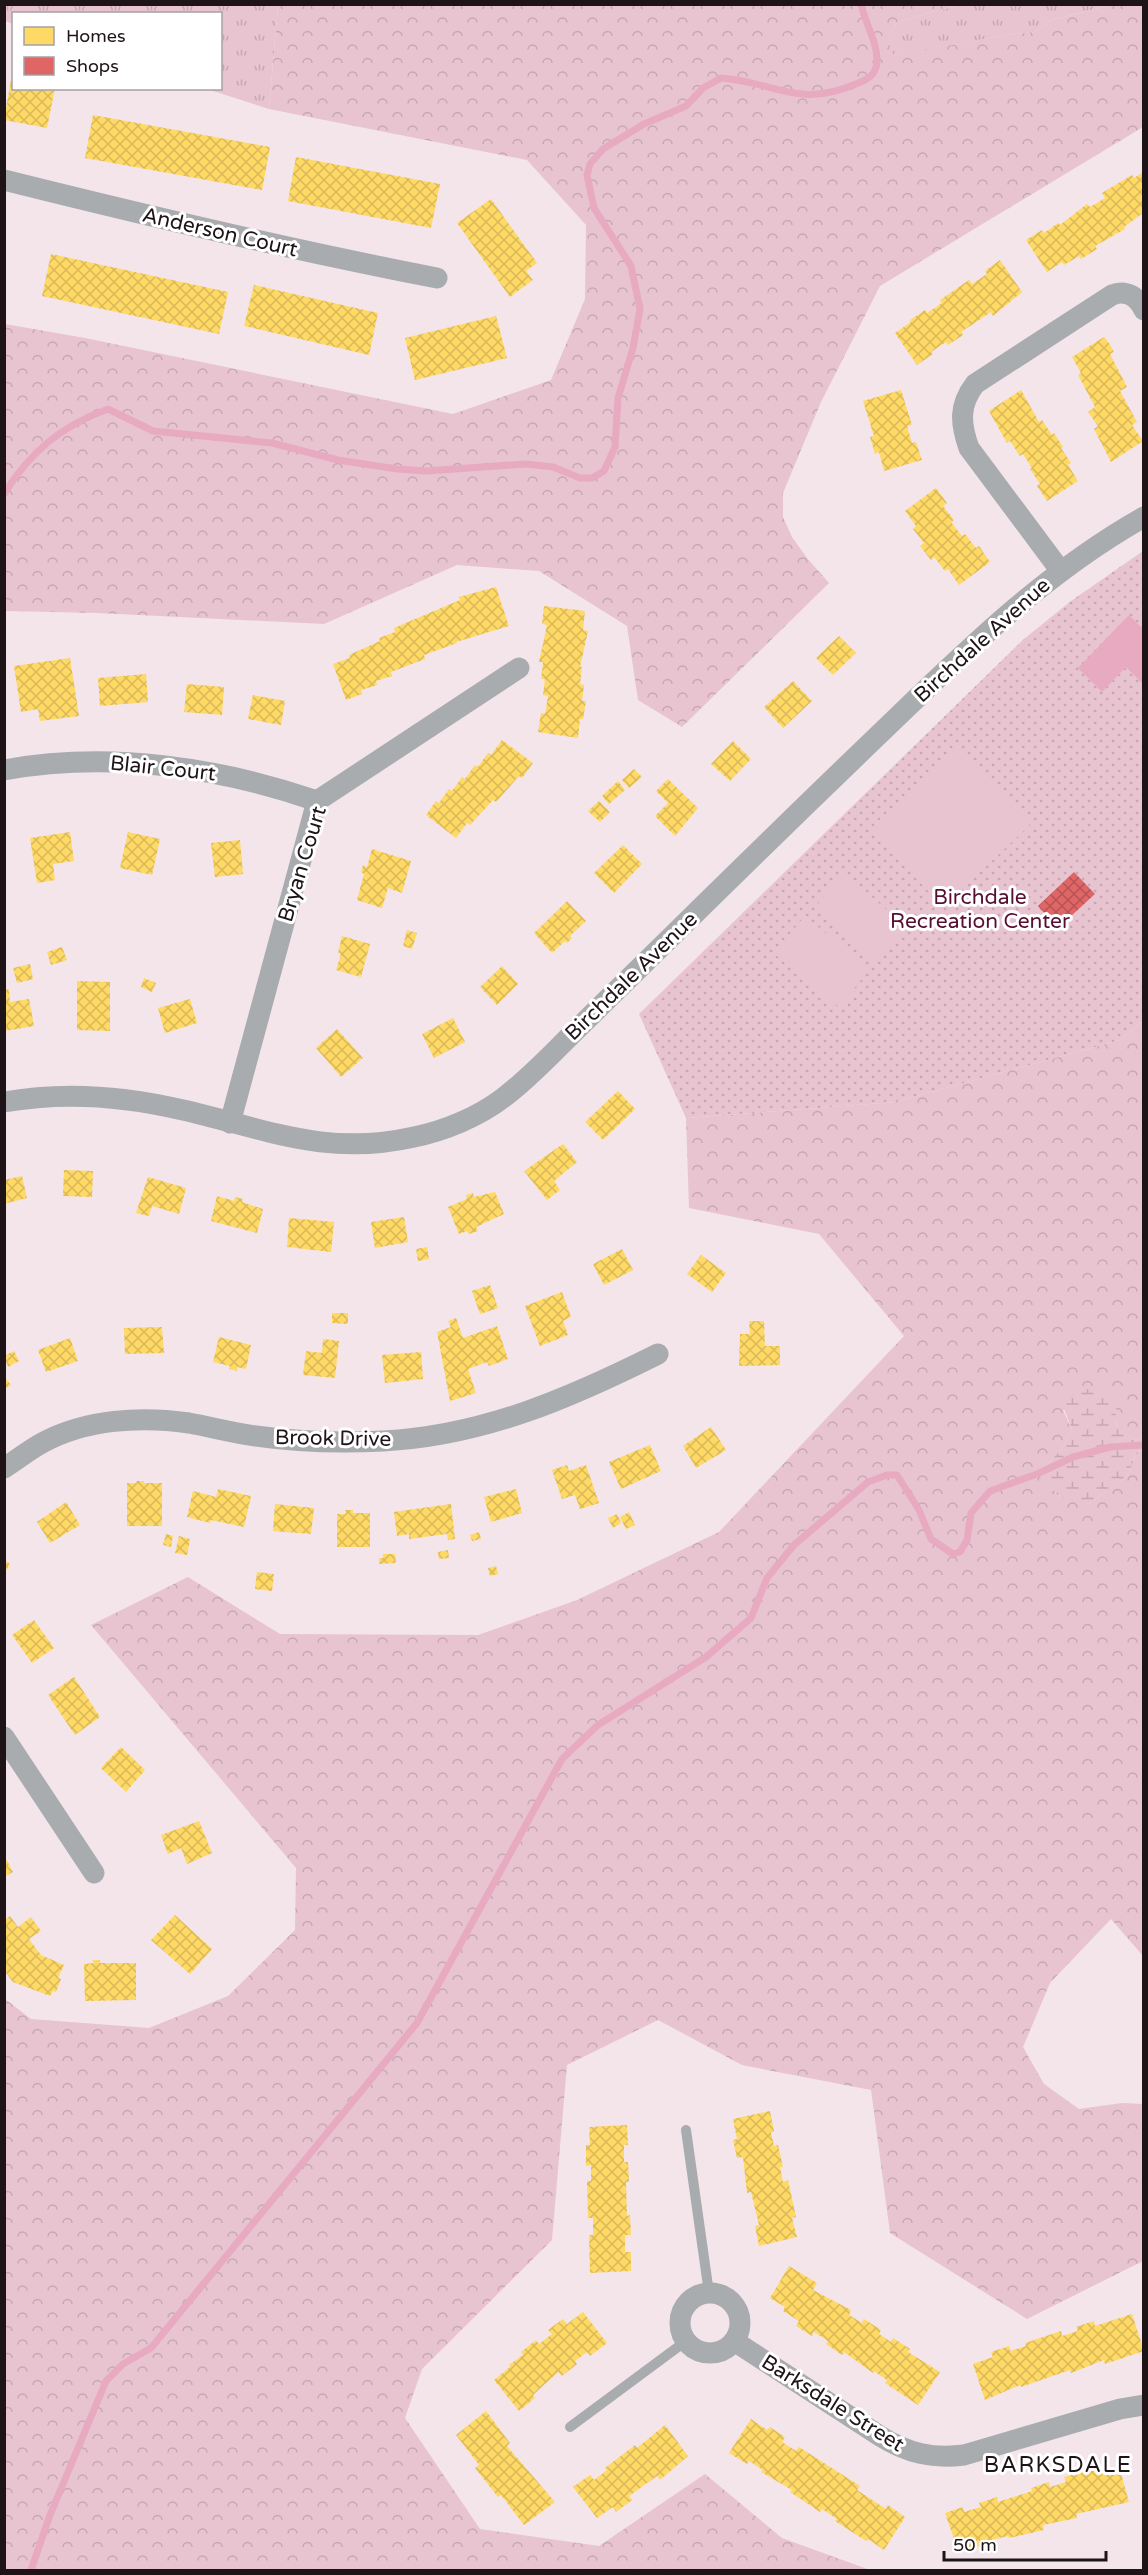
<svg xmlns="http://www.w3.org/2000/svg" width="1148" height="2575" font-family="'Varela Round',sans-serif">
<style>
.grass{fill:url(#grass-tufts)}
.forest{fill:url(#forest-crowns)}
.wetland{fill:url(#wetland-marsh)}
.park{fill:url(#park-dots)}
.pitch{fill:#e8c4d0}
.water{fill:#e8aac0}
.homes{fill:url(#homes-cross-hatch)}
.shops{fill:url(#shops-cross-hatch)}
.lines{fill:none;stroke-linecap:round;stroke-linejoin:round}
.stream{stroke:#e8aac0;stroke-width:7}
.service{stroke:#a8acae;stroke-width:10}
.minor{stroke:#a8acae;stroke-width:21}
.labels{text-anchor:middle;stroke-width:6;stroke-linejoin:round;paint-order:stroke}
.street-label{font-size:21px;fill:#1e1418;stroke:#fff}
.park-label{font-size:21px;fill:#570f31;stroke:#fff}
.neighbourhood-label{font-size:22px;letter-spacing:1.5px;fill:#1e1418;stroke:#fff}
</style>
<defs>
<pattern id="grass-tufts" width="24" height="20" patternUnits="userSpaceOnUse" patternTransform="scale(1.5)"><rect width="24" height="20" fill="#e8c4d0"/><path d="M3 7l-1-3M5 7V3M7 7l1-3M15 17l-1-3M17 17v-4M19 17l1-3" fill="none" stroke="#c7a8b2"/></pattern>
<pattern id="forest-crowns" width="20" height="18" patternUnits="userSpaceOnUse" patternTransform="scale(1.5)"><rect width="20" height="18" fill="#e8c4d0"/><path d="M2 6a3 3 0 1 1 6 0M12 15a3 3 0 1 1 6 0" fill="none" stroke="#c7a8b2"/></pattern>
<pattern id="wetland-marsh" width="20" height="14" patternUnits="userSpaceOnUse" patternTransform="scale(1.5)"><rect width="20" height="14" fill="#e8c4d0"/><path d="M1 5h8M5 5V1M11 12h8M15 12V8" fill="none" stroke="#c7a8b2"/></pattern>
<pattern id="park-dots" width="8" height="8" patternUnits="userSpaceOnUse" patternTransform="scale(1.5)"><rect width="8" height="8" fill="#e8c4d0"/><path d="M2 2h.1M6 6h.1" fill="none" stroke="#c7a8b2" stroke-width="1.8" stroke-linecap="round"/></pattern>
<pattern id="homes-cross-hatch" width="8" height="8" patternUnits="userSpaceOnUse" patternTransform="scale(1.5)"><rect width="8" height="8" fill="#ffd966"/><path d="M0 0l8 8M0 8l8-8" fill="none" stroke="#dab958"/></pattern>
<pattern id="shops-cross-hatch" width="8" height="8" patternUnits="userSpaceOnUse" patternTransform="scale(1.5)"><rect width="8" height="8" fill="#e06666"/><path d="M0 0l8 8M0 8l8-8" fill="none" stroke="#b55353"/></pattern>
</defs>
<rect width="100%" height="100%" fill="#f4e5ea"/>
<!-- grass -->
<g class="grass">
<path d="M5,5H278L269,109L207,89L220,88V14H14L13,24L5,21Z"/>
<path d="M959,5H1111L1052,20L1034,32L999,36L905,55L895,56L890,51V33L897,22Z"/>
</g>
<!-- forest -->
<g class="forest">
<path d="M278,5H959L897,22L890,33V50L895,56L999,36L1034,32L1052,20L1111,5H1143V127L880,286L821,402L783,493V517L792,537L807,558L829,583L682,727L638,700L627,626L539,571L457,565L324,624L98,613L5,611V324L85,338L453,414L551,380L585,299L586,225L527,160L269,109Z"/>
<path d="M1143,1021V1437L1136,1440L1119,1431L1115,1419L1063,1410L1072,1430L1062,1449L1037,1474L1048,1481L1059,1496L1089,1504C1113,1483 1130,1487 1135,1453L1143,1449V1956L1111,1919L1050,1983L1023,2047L1044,2084L1079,2109L1122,2103L1143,2104V2261L1027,2319L890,2233L871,2090L742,2065L658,2020L567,2065L552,2240L422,2369L405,2418L480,2529L599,2546L705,2474L782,2538L870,2570H5L4,1998L31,2019L149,2028L228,1996L295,1930L296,1868L91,1625L188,1577L280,1634L478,1635L577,1600L719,1532L904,1336L819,1234L689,1208L686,1118L895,1102L1120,1040Z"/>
</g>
<!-- wetland -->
<path class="wetland" d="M1105,1385L1117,1404C1113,1426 1116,1429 1136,1440L1143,1437V1449L1135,1453C1129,1488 1114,1483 1089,1504C1079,1503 1065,1502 1057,1494C1049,1486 1048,1481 1037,1474L1062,1449L1072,1430L1062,1403L1071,1393Z"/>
<!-- park -->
<path class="park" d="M1143,551V1021L1120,1040L895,1102L686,1118L639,1014L1024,639L1071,601Z"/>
<!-- pitch -->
<g class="pitch">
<path d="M957,747L1030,825L943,907L870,829Z"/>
<path d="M845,873L907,928L876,963L814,908Z"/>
<path d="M805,916L870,969L839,1007L773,953Z"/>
</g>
<!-- water -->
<path class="water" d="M1129,615L1143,629V684L1126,667L1102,692L1078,668Z"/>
<!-- homes -->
<g class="homes">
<path d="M12,74L14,88H55L47,128L4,120Z"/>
<path d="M93,115L270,147L262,190L85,158Z"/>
<path d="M296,157L440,184L431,228L288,201Z"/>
<path d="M1143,172V213L1124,227L1125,229L1095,246L1097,249L1081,259L1079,256L1064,265L1062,262L1047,272L1026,240L1042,230L1044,233L1058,223L1060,225L1087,204L1090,207L1105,198L1102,193L1132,175L1134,178Z"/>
<path d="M491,199L537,263L526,271L533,280L510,297L457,223Z"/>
<path d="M51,254L228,292L219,334L42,296Z"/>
<path d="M1000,260L1022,292L993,316L991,312L961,332L963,335L948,345L946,342L931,352L933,354L917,365L895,333L911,322L910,320L925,310L927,313L942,303L940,300L969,280L972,284L987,274L985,271Z"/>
<path d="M254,285L378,313L369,355L244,326Z"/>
<path d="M496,316L507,358L415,380L405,338Z"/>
<path d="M1104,337L1109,343L1114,352L1110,354L1127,387L1120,391L1137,422L1132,425L1143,441L1111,462L1094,429L1098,426L1088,412L1095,407L1078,375L1081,373L1072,357Z"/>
<path d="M901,390L912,425L907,426L912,443L916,442L922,460L884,471L879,452L875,454L870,437L874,436L863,401Z"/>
<path d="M1021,390L1039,422L1042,420L1052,435L1054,433L1063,447L1061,448L1071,463L1068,465L1078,481L1047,501L1037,486L1040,484L1030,469L1032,468L1023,454L1020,456L1010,441L1007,443L989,411Z"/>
<path d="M936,488L947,503L943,506L954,520L951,522L962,536L965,534L976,548L979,546L990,562L959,585L948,569L945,571L934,557L931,560L920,546L924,543L913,529L916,526L905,511Z"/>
<path d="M496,587L509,626L456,642L457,643L424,655L425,659L391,672L392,676L376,681L377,685L361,690L362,694L346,700L333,664L350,658L349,655L380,641L379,638L395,632L394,628L460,600L459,597Z"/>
<path d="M544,606L585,611L583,630L588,631L580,667H582L580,684L584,685L582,701H586L583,719H580L578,738L538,732L541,713L545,714L548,696L543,695L545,679H541L543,662H539L547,625L542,624Z"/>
<path d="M839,636L856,653L833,675L816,658Z"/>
<path d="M70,658L79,716L40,721L38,709L21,712L14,666Z"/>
<path d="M146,674L148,702L100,706L98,678Z"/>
<path d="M793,681L812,701L783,728L764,707Z"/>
<path d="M187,684L224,687L222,715L184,712Z"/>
<path d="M253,695L285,701L281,725L248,719Z"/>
<path d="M502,740L533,763L522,778L519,776L496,802L493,800L470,825L467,823L456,838L426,815L436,801L439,803L449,789L452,791L462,777L465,779L475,765L478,767L488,753L491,755Z"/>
<path d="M733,741L751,759L730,781L711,764Z"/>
<path d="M634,769L642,777L629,788L622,780Z"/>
<path d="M668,779L698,808L675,836L655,816L668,803L656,791Z"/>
<path d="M618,781L625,790L609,804L602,796Z"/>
<path d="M599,801L610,812L600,822L588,811Z"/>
<path d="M70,832L74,861L53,864L55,880L37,883L30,838Z"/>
<path d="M128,832L160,839L152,875L120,868Z"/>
<path d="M240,840L243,874L215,877L211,843Z"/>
<path d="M623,845L642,864L614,893L594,873Z"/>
<path d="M372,849L411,861L402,893L388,888L382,908L357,900L364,874L361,872L363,865L367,867Z"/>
<path d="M567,901L586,921L570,936L572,938L567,943L565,941L552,953L534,933Z"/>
<path d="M407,930L417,933L412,949L403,946Z"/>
<path d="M342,936L370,944L361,977L336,970L341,954L338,953Z"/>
<path d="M62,947L67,960L51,965L47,952Z"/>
<path d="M30,964L33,979L17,983L13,968Z"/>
<path d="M502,966L518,984L497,1005L480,987Z"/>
<path d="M144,978L156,983L152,992L141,987Z"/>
<path d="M77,981L110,982V1031L77,1030Z"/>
<path d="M9,989L10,1002L29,999L34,1026L5,1031V990Z"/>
<path d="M190,999L197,1023L165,1033L158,1008Z"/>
<path d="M453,1018L465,1042L434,1058L422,1034Z"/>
<path d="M337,1029L363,1058L341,1077L316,1048Z"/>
<path d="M618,1091L635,1109L603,1140L585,1122Z"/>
<path d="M563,1144L577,1162L554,1181L560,1190L547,1200L524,1171Z"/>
<path d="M64,1170L93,1171L92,1197L63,1196Z"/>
<path d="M22,1176L27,1198L4,1204V1180Z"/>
<path d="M148,1177L186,1188L179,1214L152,1206L149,1216L136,1213Z"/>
<path d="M495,1192L504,1214L476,1227L478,1231L469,1234L467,1231L459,1234L448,1207L467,1199L466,1195L473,1193L474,1197Z"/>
<path d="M217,1196L234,1201L235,1197L243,1199L242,1202L263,1209L257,1233L211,1221Z"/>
<path d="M404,1217L408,1242L375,1248L371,1222Z"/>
<path d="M289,1218L334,1222L331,1252L287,1247Z"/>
<path d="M427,1247L429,1259L418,1261L416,1249Z"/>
<path d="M622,1249L633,1270L604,1285L593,1264Z"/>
<path d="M701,1255L726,1273L712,1292L687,1274Z"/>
<path d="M490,1285L498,1308L480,1314L472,1291Z"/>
<path d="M562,1292L571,1317L563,1321L568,1335L540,1346L525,1306Z"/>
<path d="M332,1313H348V1324L332,1323Z"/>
<path d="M456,1318L463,1338L497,1326L508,1359L489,1366L487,1362L468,1369L476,1393L450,1401L437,1332L451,1327L448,1321Z"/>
<path d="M749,1321H764L765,1346H780V1365L739,1366L740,1334H750Z"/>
<path d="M162,1327L164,1353L125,1354L124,1328Z"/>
<path d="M219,1337L251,1345L246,1369L237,1367V1371L229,1369L230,1366L213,1362Z"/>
<path d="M70,1338L78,1361L46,1372L38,1350Z"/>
<path d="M323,1339L339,1341L335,1378L303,1375L306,1351L322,1353Z"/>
<path d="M14,1351L19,1361L8,1367L4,1356Z"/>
<path d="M421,1352L423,1379L385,1383L382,1355Z"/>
<path d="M4,1376L11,1385L4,1389Z"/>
<path d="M711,1427L726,1450L696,1468L683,1446Z"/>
<path d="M650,1445L661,1471L621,1489L609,1462Z"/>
<path d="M567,1465L569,1471L586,1465L599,1503L580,1509L575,1495L562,1499L552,1470Z"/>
<path d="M136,1481H144V1483H162V1526H127V1483H137Z"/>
<path d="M218,1489L251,1496L244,1527L211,1520L210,1523L187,1517L193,1491L216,1497Z"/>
<path d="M516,1489L522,1513L491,1522L484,1497Z"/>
<path d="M66,1502L80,1525L50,1543L37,1522Z"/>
<path d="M275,1504L314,1508L311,1534L273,1531Z"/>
<path d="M451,1504L455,1539L448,1540L447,1534L409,1539V1534L397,1536L394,1512Z"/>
<path d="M345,1510H353V1513H370V1547H337V1514H346Z"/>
<path d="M629,1512L635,1525L626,1529L620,1517Z"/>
<path d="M617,1514L621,1523L613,1528L608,1518Z"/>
<path d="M479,1532L481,1539L472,1541L470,1535Z"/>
<path d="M166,1534L173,1536L171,1547L163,1545Z"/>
<path d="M179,1536L190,1539L187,1555L175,1553Z"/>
<path d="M448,1550L449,1558L439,1559L438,1552Z"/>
<path d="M383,1554H395L396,1563L379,1564V1558H383Z"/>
<path d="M4,1560L10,1564L4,1574Z"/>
<path d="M496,1566L498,1574L490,1576L488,1568Z"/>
<path d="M257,1572L274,1574L272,1591L255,1589Z"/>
<path d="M34,1620L54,1648L32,1663L12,1635Z"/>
<path d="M74,1677L100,1717L75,1735L48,1695Z"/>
<path d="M121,1747L145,1770L126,1792L101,1768Z"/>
<path d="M199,1821L212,1853L187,1864L181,1848L168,1854L161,1835Z"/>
<path d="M4,1855L13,1872L4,1877Z"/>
<path d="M175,1915L212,1949L190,1974L151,1940Z"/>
<path d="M10,1916L18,1927L31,1917L41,1931L29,1939L41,1955L64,1965L58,1978L61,1979L56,1992L53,1991L50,1996L13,1982L4,1970V1920Z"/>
<path d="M93,1960H100V1963H136V2000L85,2001L84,1964L93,1963Z"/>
<path d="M770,2111L774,2131L771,2132L774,2146L778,2145L783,2167H780L783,2182L788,2180L796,2217L792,2218L797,2237L759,2246L755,2226L759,2225L751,2192L747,2193L743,2157L737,2158L733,2140L737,2139L733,2119Z"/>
<path d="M627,2125L628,2145H624V2162H628L629,2182H626L627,2216L630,2215L631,2235H625V2252H631V2271L590,2273L589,2235H593V2218H588L587,2181H591V2165L586,2166V2145H590L589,2127Z"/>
<path d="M789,2266L817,2283L813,2290L851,2310L849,2315L862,2323L864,2319L881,2330L879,2334L891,2342L893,2338L910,2349L908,2352L940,2372L918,2405L885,2383L887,2380L874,2371L873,2373L844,2352L842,2355L826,2344L828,2341L814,2332L812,2336L796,2326L799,2321L783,2311L785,2307L770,2298Z"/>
<path d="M583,2312L607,2343L590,2356L587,2352L575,2361L577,2364L562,2376L558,2372L533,2395L535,2398L519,2411L494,2380L510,2367L509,2365L523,2355L521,2352L536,2340L539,2344L552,2334L548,2330L563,2319L567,2324Z"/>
<path d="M1132,2314L1144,2351L1105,2364L1104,2360L1071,2373L1070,2370L1021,2387L1020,2385L985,2400L973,2364L993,2357L991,2352L1009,2346L1010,2351L1026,2346L1025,2343L1061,2331L1062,2336L1078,2331L1076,2327L1094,2321L1095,2326Z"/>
<path d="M486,2411L510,2443L507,2446L555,2502L524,2525L501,2495L498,2497L475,2468L479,2465L456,2435Z"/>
<path d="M751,2419L767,2430L770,2427L785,2437L782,2442L796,2451L799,2447L860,2486L857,2490L886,2509L888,2505L905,2517L884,2550L868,2539L866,2541L835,2521L837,2519L822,2509L820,2512L790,2492L792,2490L761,2472L763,2470L749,2461L747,2464L729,2453Z"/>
<path d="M665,2425L688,2456L660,2480L657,2476L629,2496L632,2500L616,2512L613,2507L597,2518L573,2487L590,2475L594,2480L607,2470L605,2468L635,2445L637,2448Z"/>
<path d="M1100,2466L1101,2472L1119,2466L1129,2502L1076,2514L1077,2518L1043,2525L1044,2530L1009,2538L1008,2536L992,2540L993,2544L958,2550L945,2513L963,2507L964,2512L981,2507L979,2503L997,2497L998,2502L1032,2491L1031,2488L1049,2482L1050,2487L1066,2482L1064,2477Z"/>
</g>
<!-- shops -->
<path class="shops" d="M1074,872L1095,894L1058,928L1038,906Z"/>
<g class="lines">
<!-- stream -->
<g class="stream">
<path d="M4,494C30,452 61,426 108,409L153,431L272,443L338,460L397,469L426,471L526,464L553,467L580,478H592L604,471L615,447L618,398L633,348L640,309L631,266L594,208L587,175L590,164L603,149L644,124L686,106L703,88L721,78C776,82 797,109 856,84C867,80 876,75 877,62C878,43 865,23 861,4"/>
<path d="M31,2570L50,2515L106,2381L123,2364L151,2348L417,2023L562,1759L598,1725L706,1657L751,1618L767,1578L794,1545L868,1482L887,1475H897L919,1510L931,1539L953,1554L960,1552L967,1540L971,1513L990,1491L1037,1474L1073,1457L1110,1447L1144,1445"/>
</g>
<!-- service -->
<g class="service">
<path d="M686,2130L709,2293"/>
<path d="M570,2427L686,2341"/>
</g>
<!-- minor -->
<g class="minor">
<path d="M4,180C148,216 292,250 437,278"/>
<path d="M1060,570L969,448C960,423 959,405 975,384L1112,295C1126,289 1138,297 1144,310"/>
<path d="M4,770C109,751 218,767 317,801"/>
<path d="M4,1102C65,1091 124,1096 183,1110C266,1129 326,1157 414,1137C444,1131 478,1117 503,1098C526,1081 548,1058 569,1037C602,1005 635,972 668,940C742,867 817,794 892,722C971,646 1048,571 1144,517"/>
<path d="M230,1123L317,801L519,668"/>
<path d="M4,1468C17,1460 29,1450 42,1443C86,1419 141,1416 189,1423C211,1427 233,1433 256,1436C298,1442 340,1443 383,1441C483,1436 570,1398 658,1354"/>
<path d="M4,1737L94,1873"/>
<circle cx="710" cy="2323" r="30"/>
<path d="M734,2341L880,2436C907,2453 932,2459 964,2455L1120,2409L1144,2405"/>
</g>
</g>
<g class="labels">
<!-- street labels -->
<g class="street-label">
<text transform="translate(220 232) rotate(13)" y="7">Anderson Court</text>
<text transform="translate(982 640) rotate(-42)" y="7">Birchdale Avenue</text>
<text transform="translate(163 768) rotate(6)" y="7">Blair Court</text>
<text transform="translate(302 864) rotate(-73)" y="7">Bryan Court</text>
<text transform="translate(631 976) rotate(-44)" y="7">Birchdale Avenue</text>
<text transform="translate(333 1438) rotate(1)" y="7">Brook Drive</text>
<text transform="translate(833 2403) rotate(32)" y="7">Barksdale Street</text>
</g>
<!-- park labels -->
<g class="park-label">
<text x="980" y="904">Birchdale<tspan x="980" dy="24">Recreation Center</tspan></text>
</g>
<!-- neighbourhood labels -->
<g class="neighbourhood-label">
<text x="1058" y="2472">BARKSDALE</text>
</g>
</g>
<!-- border -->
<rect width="1148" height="2575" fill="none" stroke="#1e1418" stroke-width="12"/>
<!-- legend -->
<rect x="12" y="12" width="210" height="78" fill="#ffffff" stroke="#a5a1a3" stroke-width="1.5"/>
<rect x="24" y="27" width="30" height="18" fill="#ffd966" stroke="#a5a1a3" stroke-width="1.5"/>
<text x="66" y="42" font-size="18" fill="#1e1418">Homes</text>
<rect x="24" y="57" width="30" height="18" fill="#e06666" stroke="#a5a1a3" stroke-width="1.5"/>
<text x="66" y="72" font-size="18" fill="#1e1418">Shops</text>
<!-- scale -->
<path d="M944 2551v9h162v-9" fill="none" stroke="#1e1418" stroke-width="3"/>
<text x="953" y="2551" font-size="18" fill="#1e1418" stroke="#ffffff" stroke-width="4.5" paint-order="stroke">50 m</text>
</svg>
